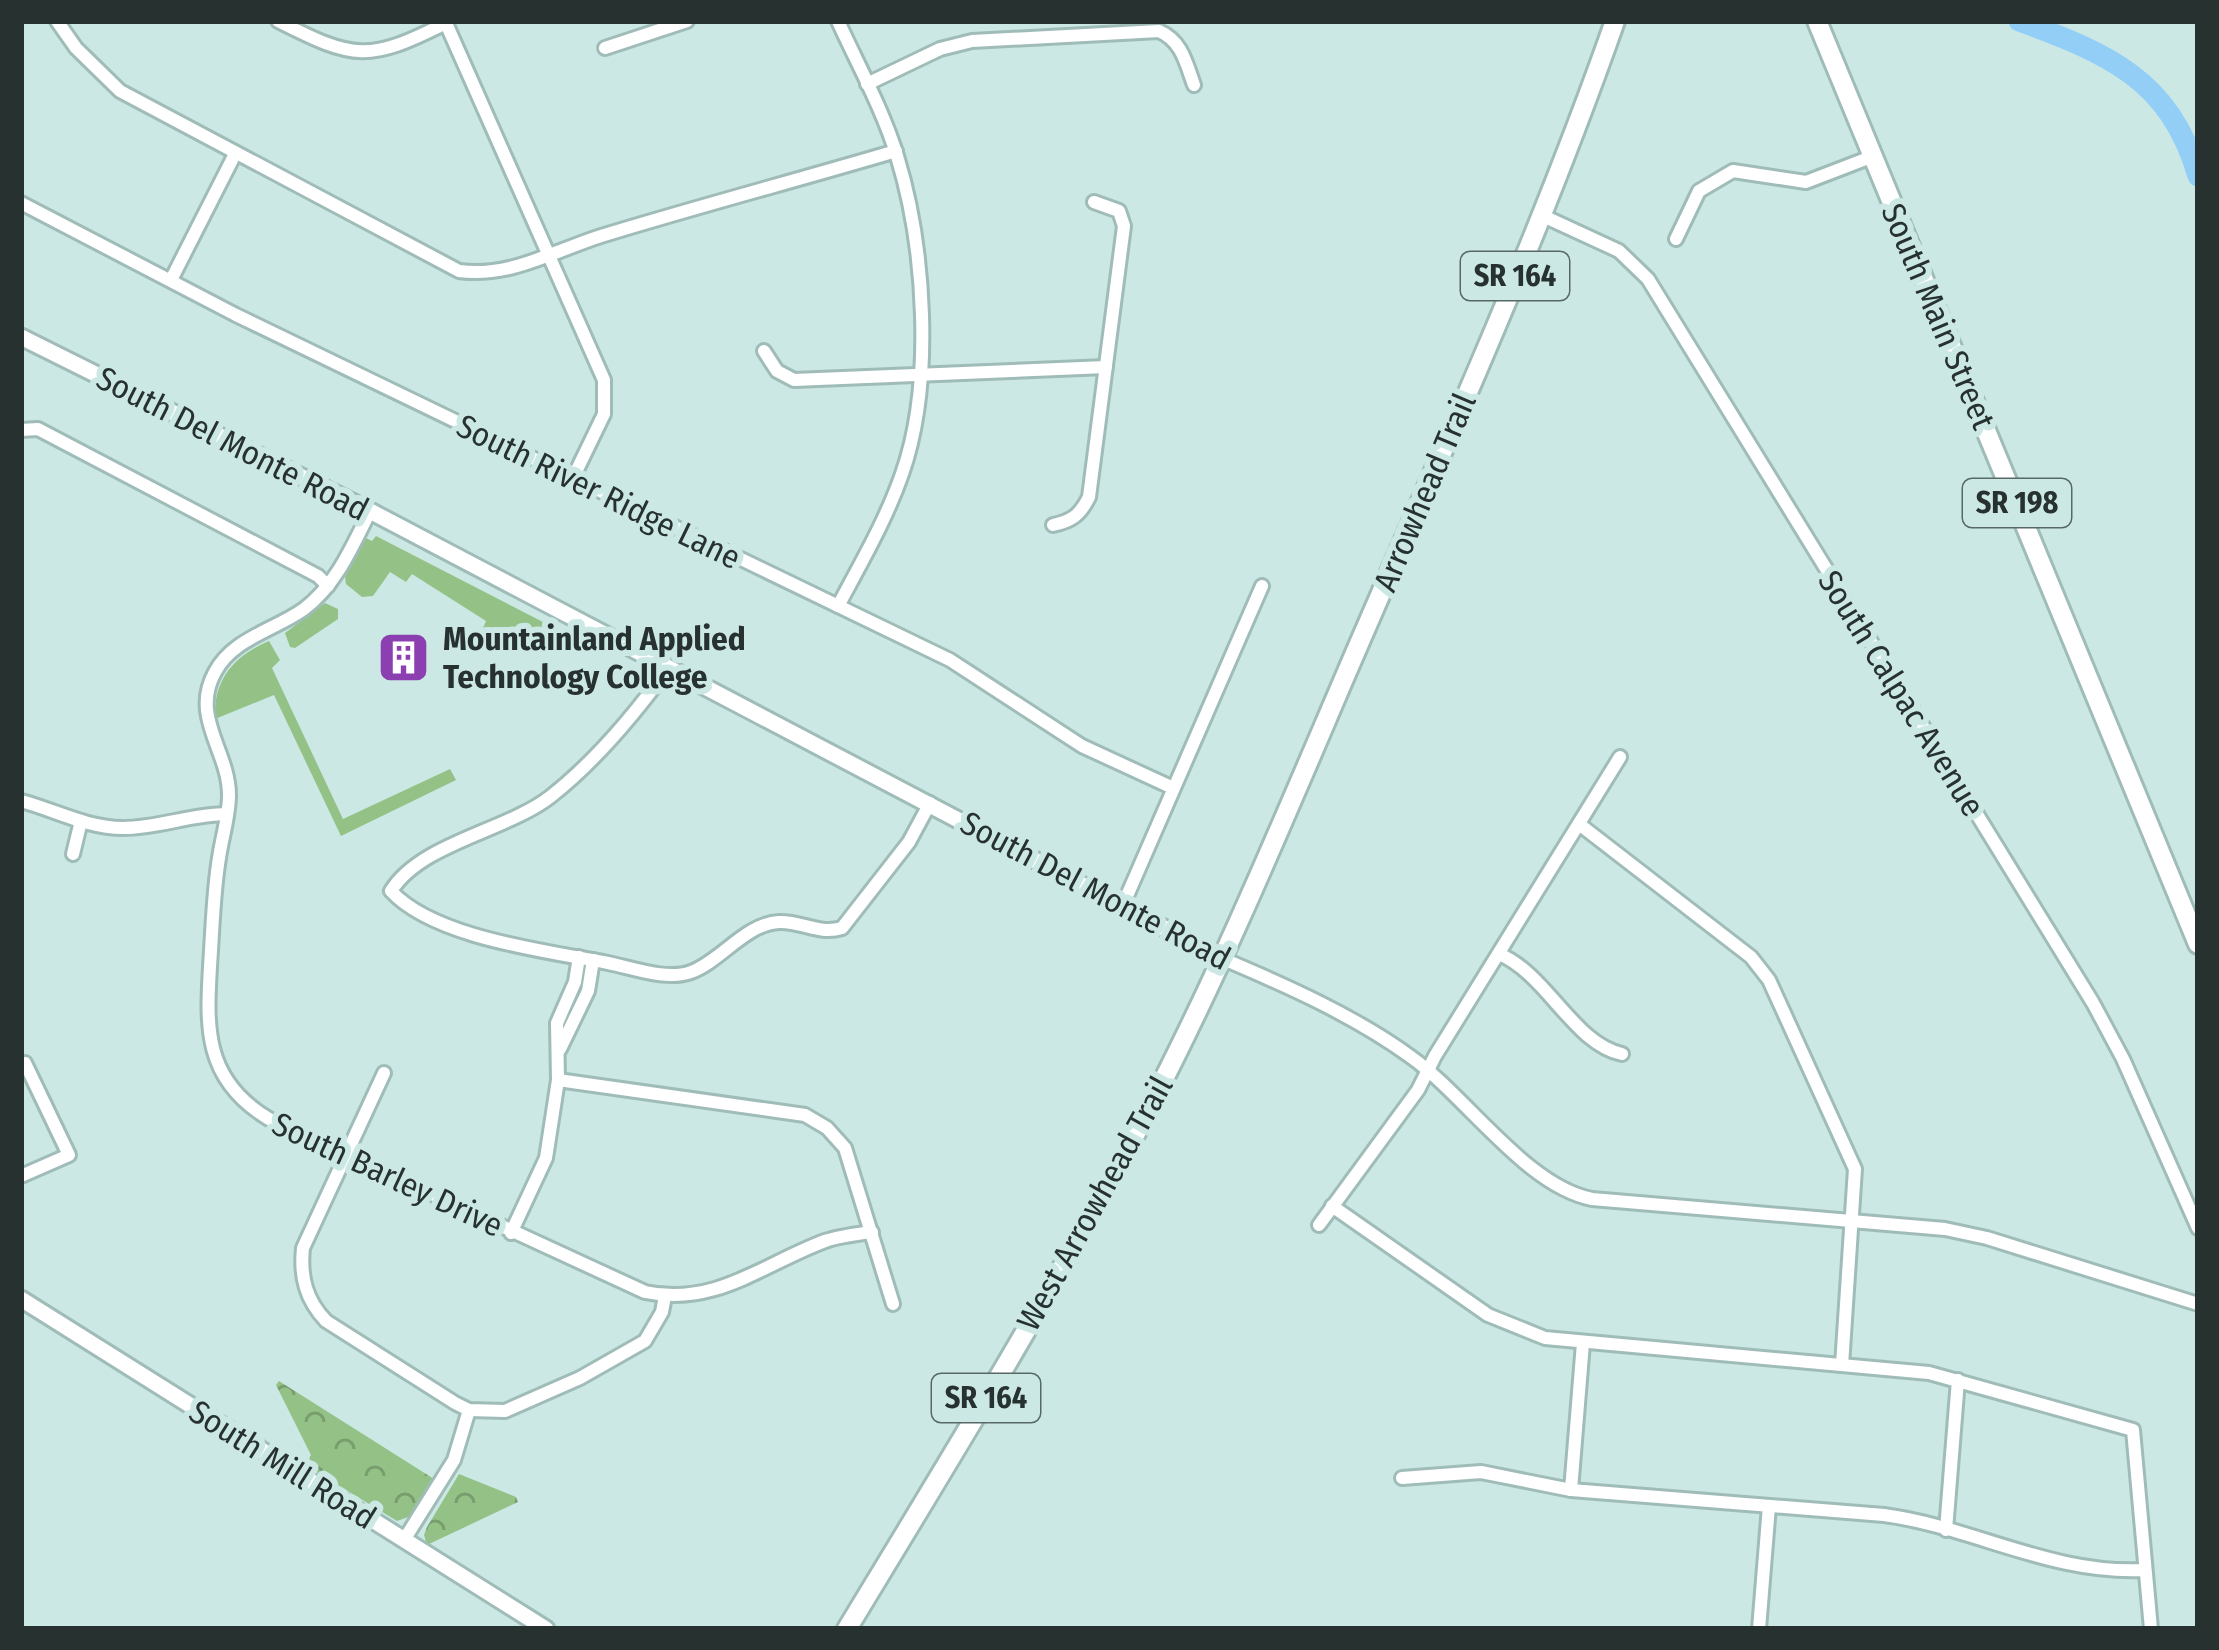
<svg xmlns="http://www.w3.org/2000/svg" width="2219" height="1650" font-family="'Fira Sans Condensed',sans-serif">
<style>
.grass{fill:#94c286}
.park{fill:url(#park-crowns)}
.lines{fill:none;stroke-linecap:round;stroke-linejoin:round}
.river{stroke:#93cef6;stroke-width:21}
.minor-casing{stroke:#a0bcb9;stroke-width:18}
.tertiary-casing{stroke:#a0bcb9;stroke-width:21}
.primary-casing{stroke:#a0bcb9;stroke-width:24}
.minor{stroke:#fff;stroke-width:12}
.tertiary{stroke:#fff;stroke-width:15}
.primary{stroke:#fff;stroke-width:18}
.labels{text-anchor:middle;stroke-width:12;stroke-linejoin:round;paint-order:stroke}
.shield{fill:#cbe8e5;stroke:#586866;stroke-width:3}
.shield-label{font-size:30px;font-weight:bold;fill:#263130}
.street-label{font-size:33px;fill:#263130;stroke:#cbe8e5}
.poi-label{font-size:33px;font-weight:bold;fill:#263130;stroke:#cbe8e5;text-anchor:start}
</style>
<defs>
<pattern id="park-crowns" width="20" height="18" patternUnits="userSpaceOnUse" patternTransform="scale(3)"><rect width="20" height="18" fill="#94c286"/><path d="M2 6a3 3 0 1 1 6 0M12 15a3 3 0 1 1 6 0" fill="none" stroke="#799e6e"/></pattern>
</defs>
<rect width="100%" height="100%" fill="#cbe8e5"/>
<!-- grass -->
<g class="grass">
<path d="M376,536L574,638L571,645L487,643L479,638L486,621L412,574L406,582L390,572L373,596L362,597L346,584L345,577L366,538L372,541Z"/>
<path d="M325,603L338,609V619L295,648L290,647L285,633Z"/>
<path d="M269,641L280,660L272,668L343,819L450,769L456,780L341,836L274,695L215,719C213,680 234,656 269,641Z"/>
</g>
<!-- park -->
<g class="park">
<path d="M279,1381L434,1479L411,1516L397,1521L305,1465L311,1455L276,1385Z"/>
<path d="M459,1474L516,1497L518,1502L427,1545L424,1535L427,1527Z"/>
</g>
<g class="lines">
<!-- river -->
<path class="river" d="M2019,21C2107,53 2170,79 2198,176"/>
<defs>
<g id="minor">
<path d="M57,21L76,48L120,91L459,271C509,278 554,251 601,236C699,206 798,180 896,151"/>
<path d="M278,21C355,60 368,62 446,23"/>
<path d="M445,21L604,380V414L573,478"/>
<path d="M605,48L687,21"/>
<path d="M867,84L940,49L972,41L1159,31C1182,41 1186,63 1194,85"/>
<path d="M21,203L236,315L950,660L1082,746L1171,787"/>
<path d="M1541,215L1619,251L1648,279L2093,1003L2123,1059L2198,1228"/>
<path d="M1676,239L1699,191L1733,171L1806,182L1871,157"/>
<path d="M171,280L235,154"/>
<path d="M764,351L777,371L794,380L1106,367"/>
<path d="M21,430L38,429L318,576L328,586"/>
<path d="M370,511C352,547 336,585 304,609C275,630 233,638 215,672C190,717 229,751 229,795C229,816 222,837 219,858C214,888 213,919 211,950C207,1020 199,1077 269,1119L645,1292C715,1307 763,1264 825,1241C839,1236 857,1234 872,1232"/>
<path d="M1053,525C1072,521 1080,515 1089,497L1124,226L1119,211L1094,202"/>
<path d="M838,606C861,563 886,520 902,474C934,383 925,247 897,156C883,110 858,65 838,21"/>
<path d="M669,667C635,714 596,761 550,797C506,831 421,843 391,891C434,938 547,951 608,963C633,968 667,981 691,972C721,961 745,924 779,922C802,921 818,935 842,928L909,842L930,803"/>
<path d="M21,801C55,810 87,828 123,828C159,828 191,814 227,814"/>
<path d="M1579,824L1751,957L1769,980L1855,1169L1842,1365"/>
<path d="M73,854L81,821"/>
<path d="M1123,905L1262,586"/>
<path d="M1499,954C1547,974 1574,1044 1622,1054"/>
<path d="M1221,958C1285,985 1355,1016 1411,1057C1467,1097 1526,1186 1592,1199L1945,1229L1987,1238L2198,1304"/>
<path d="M560,1049L588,991L593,960"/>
<path d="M21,1064L25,1063L69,1155L21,1176"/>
<path d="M384,1073L303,1248C300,1277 306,1300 326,1321L455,1403L469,1410L505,1411L580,1378L645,1341L662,1312L665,1296"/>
<path d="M558,1080L805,1115L827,1128L845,1148L893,1304"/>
<path d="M1332,1206L1488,1315L1545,1338L1929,1373L2133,1430L2151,1629"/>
<path d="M1319,1225L1418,1090L1435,1056L1620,757"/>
<path d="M511,1233L546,1158L558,1080L557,1023L575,982L579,957"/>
<path d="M1402,1478L1481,1472L1571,1490L1884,1515C1973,1527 2052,1575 2145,1570"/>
<path d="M1571,1490L1583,1343"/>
<path d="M1946,1530L1958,1380"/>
<path d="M404,1540L454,1460L469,1410"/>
<path d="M1759,1629L1769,1506"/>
</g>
<g id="tertiary">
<path d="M21,337L370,511L1221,958"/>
<path d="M21,1299L546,1629"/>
</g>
<g id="primary">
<path d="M1817,21L2198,944"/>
<path d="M847,1629C950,1459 1055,1289 1147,1112C1221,970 1283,821 1346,674C1439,458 1537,243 1615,21"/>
</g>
</defs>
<!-- minor casing -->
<use href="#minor" class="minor-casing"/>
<!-- tertiary casing -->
<use href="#tertiary" class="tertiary-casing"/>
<!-- primary casing -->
<use href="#primary" class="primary-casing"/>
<!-- minor -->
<use href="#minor" class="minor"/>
<!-- tertiary -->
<use href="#tertiary" class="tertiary"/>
<!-- primary -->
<use href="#primary" class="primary"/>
</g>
<!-- icons -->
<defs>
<symbol id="building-square" viewBox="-11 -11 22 22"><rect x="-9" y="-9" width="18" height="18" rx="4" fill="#8b3fb0" stroke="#cbe8e5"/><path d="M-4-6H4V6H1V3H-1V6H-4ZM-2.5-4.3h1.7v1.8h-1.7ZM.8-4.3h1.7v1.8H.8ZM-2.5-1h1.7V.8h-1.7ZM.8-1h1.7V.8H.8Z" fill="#fff"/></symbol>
</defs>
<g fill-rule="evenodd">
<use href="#building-square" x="374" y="628" width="59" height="59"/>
</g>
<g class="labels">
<!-- shield labels -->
<g class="shield">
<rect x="1461" y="252" width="108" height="48" rx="9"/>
<rect x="1963" y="479" width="108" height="48" rx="9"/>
<rect x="932" y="1374" width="108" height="48" rx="9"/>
</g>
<g class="shield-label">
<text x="1515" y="286">SR 164</text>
<text x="2017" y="513">SR 198</text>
<text x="986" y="1408">SR 164</text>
</g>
<!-- street labels -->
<g class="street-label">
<text transform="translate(1939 316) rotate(67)" y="12">South Main Street</text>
<text transform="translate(233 443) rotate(27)" y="12">South Del Monte Road</text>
<text transform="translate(599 491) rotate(26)" y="12">South River Ridge Lane</text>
<text transform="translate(1424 492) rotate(-67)" y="12">Arrowhead Trail</text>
<text transform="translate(1902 693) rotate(58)" y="12">South Calpac Avenue</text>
<text transform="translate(1096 890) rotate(28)" y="12">South Del Monte Road</text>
<text transform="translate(388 1174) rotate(25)" y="12">South Barley Drive</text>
<text transform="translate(1094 1203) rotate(-61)" y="12">West Arrowhead Trail</text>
<text transform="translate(283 1464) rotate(32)" y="12">South Mill Road</text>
</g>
<!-- poi labels -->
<g class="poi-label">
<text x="443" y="650">Mountainland Applied<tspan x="443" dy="38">Technology College</tspan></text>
</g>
</g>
<!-- border -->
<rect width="2219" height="1650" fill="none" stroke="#263130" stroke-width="48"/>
</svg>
